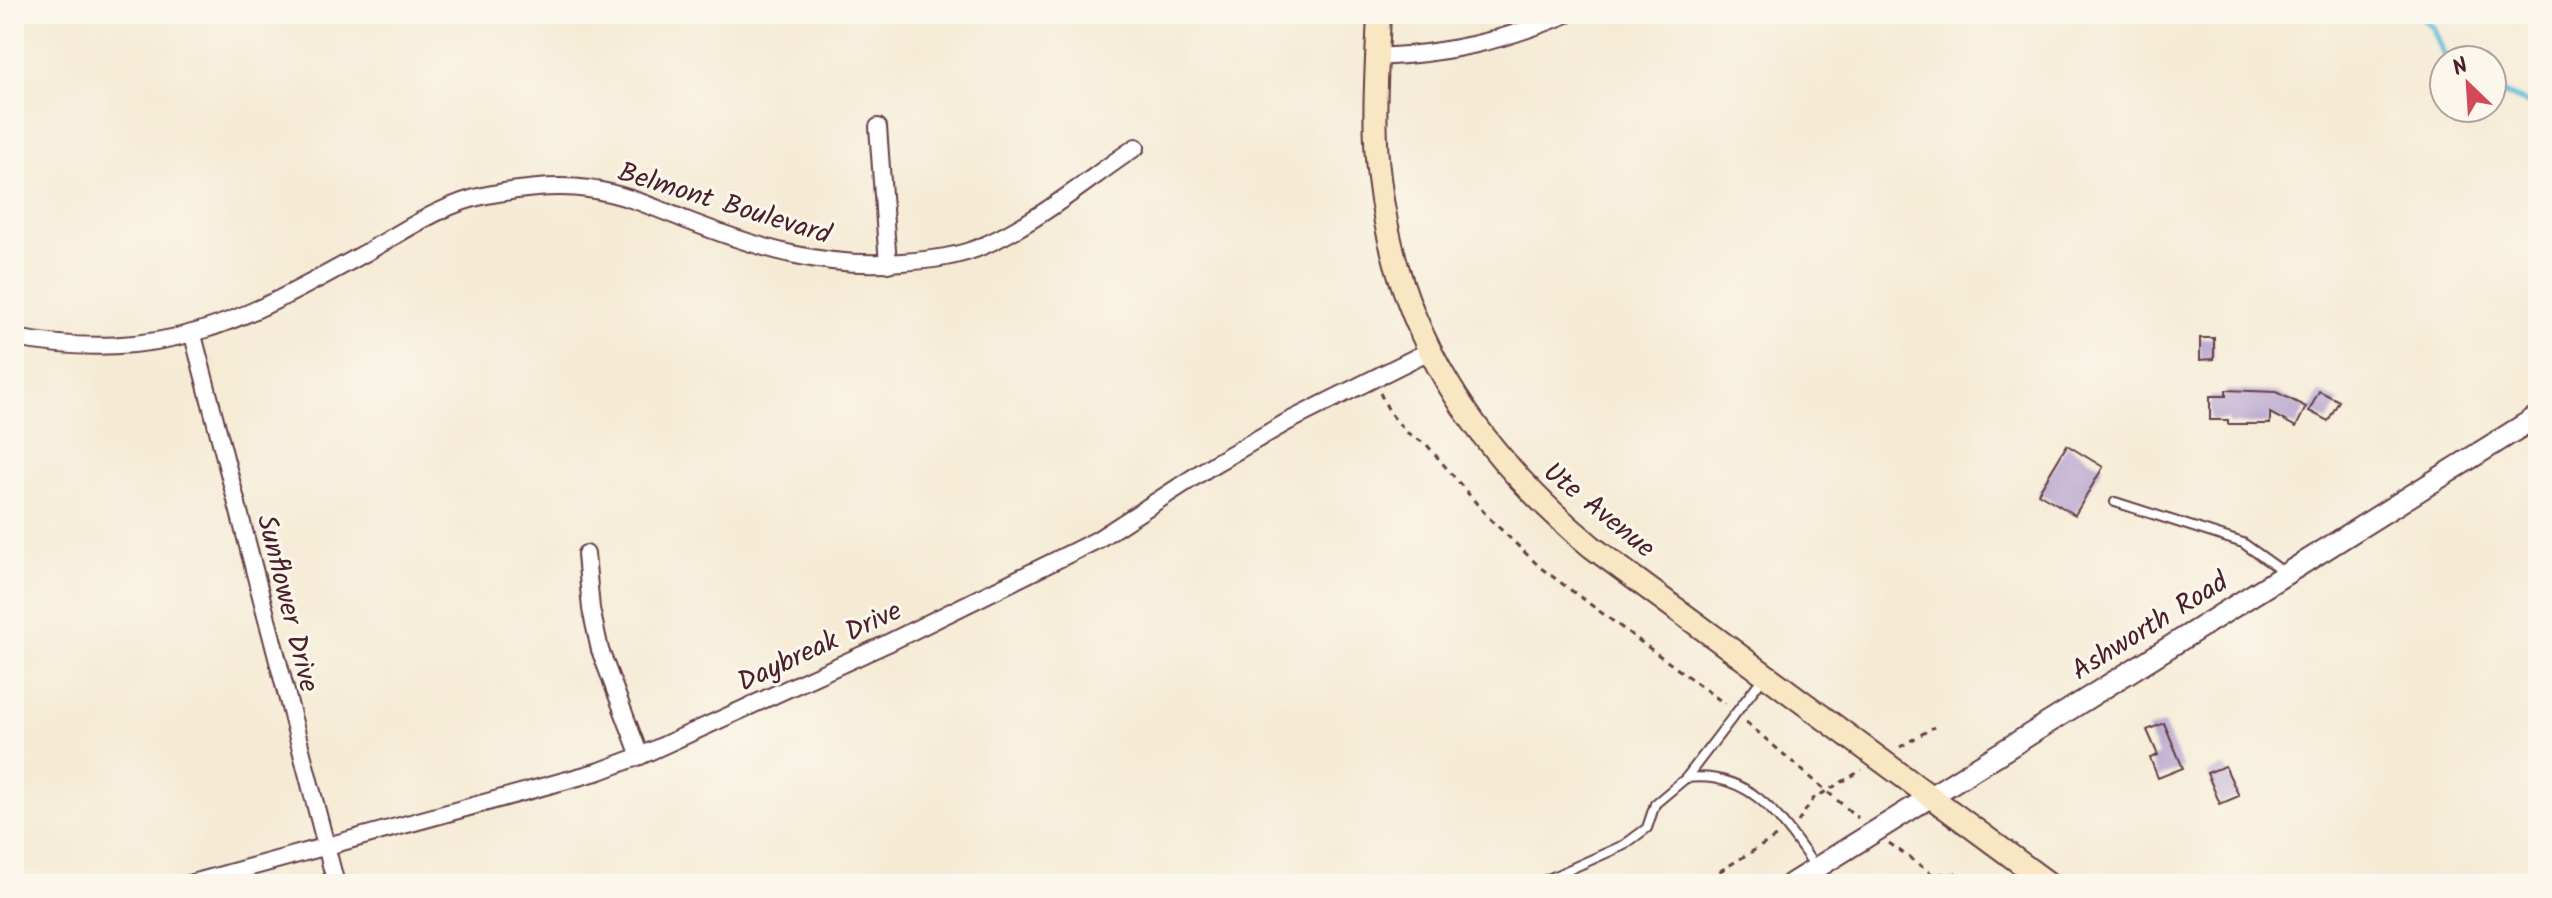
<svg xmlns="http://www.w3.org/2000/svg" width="2552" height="898" font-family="Kalam,sans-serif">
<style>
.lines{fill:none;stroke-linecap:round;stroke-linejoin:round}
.stream{stroke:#59b9d8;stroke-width:6}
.building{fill:#b3a0cd}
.service-casing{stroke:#643e44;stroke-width:12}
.minor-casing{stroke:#643e44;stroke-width:20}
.tertiary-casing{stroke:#643e44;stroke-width:24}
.secondary-casing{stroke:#643e44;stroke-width:26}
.path{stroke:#643e44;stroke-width:3;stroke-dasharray:6 6;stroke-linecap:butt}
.service{stroke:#fff;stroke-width:8}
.minor{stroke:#fff;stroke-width:16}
.tertiary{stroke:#fff;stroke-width:20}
.secondary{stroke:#f9e7c3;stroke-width:22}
.labels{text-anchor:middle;stroke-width:6;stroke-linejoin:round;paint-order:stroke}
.street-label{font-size:28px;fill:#4a1f2b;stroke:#fbf7ec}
</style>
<rect width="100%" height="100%" fill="#fbf7ec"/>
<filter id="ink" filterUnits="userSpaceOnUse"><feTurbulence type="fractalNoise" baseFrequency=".0125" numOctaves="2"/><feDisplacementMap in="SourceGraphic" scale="16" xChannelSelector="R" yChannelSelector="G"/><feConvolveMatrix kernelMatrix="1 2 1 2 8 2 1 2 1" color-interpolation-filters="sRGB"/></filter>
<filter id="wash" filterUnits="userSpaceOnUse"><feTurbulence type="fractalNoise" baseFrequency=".006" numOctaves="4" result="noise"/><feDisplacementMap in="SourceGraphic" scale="32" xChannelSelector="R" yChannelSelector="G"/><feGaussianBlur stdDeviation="1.8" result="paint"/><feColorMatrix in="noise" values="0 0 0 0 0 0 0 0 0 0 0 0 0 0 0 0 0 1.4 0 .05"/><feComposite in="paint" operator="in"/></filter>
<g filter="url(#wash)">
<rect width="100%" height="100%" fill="#f5ebd5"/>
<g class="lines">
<!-- stream -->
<g class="stream">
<path d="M2418,14L2433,27L2446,60"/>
<path d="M2492,88L2538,108"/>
</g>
</g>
<g id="blocks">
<!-- building -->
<g class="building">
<path d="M2200,338H2214V359L2200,360Z"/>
<path d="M2226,390L2276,392L2306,407L2296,427L2270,413V424H2228V420H2210V396H2226Z"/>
<path d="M2319,391L2339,401L2328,421L2309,411Z"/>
<path d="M2067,445L2103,467L2075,515L2038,493Z"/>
<path d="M2164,723L2183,768L2158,778L2150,758L2158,755L2147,730Z"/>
<path d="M2225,766L2239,796L2220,804L2207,773Z"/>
</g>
</g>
</g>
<g filter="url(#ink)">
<use href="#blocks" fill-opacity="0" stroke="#643e44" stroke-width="2"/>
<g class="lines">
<defs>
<g id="service">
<path d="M2115,502L2243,543L2285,573"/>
<path d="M1686,778C1752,770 1782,820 1816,868"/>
<path d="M1537,884L1624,845L1647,828L1655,804L1686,778L1765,675"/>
</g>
<g id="minor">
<path d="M1377,57C1448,54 1502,41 1567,14"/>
<path d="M878,127L888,264"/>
<path d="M193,335L336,884"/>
<path d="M14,338C164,364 241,322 367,252C404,231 444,203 487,195C519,189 556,184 589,189C624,194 653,207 686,220C758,248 824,269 902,262C930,260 959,257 985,245C1039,221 1087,180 1136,147"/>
<path d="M586,554L591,609L600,650L640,756"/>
<path d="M189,884L600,771L640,756L886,644L1097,540L1214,464L1287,422L1429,351"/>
</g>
<path id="tertiary" d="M1791,884L2538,416"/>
<path id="secondary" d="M1379,14C1377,68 1372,124 1379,178C1397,332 1474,449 1592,547L2049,884"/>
</defs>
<!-- service casing -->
<use href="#service" class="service-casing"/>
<!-- minor casing -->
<use href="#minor" class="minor-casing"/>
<!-- tertiary casing -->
<use href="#tertiary" class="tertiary-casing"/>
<!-- secondary casing -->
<use href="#secondary" class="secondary-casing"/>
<!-- path -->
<g class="path">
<path d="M1380,393L1390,413L1406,432L1427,445L1488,517L1541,568L1725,704"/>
<path d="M1746,722L1858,818"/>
<path d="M1900,747L1934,727"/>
<path d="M1798,822L1813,799L1862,770"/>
<path d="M1889,843L1932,874H1957L1971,884"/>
<path d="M1699,884L1779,835"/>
</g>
<!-- service -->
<use href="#service" class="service"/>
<!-- minor -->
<use href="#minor" class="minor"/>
<!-- tertiary -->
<use href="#tertiary" class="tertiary"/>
<!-- secondary -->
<use href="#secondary" class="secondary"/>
</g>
</g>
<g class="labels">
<!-- street labels -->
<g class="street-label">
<text transform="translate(725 202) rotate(17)" y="10">Belmont Boulevard</text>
<text transform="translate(1600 509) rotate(39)" y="10">Ute Avenue</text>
<text transform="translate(289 603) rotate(76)" y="10">Sunflower Drive</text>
<text transform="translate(2149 625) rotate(-32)" y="10">Ashworth Road</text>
<text transform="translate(819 645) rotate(-25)" y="10">Daybreak Drive</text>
</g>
</g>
<!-- margin -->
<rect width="2552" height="898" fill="none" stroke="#fbf7ec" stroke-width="48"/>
<!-- north arrow -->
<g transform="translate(2468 84) rotate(335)"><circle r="38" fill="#fbf7ec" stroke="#b4a19f" stroke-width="2"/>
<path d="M0-6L14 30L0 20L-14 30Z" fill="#d1495b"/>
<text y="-12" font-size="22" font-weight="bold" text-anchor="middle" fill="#4a1f2b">N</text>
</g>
</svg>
